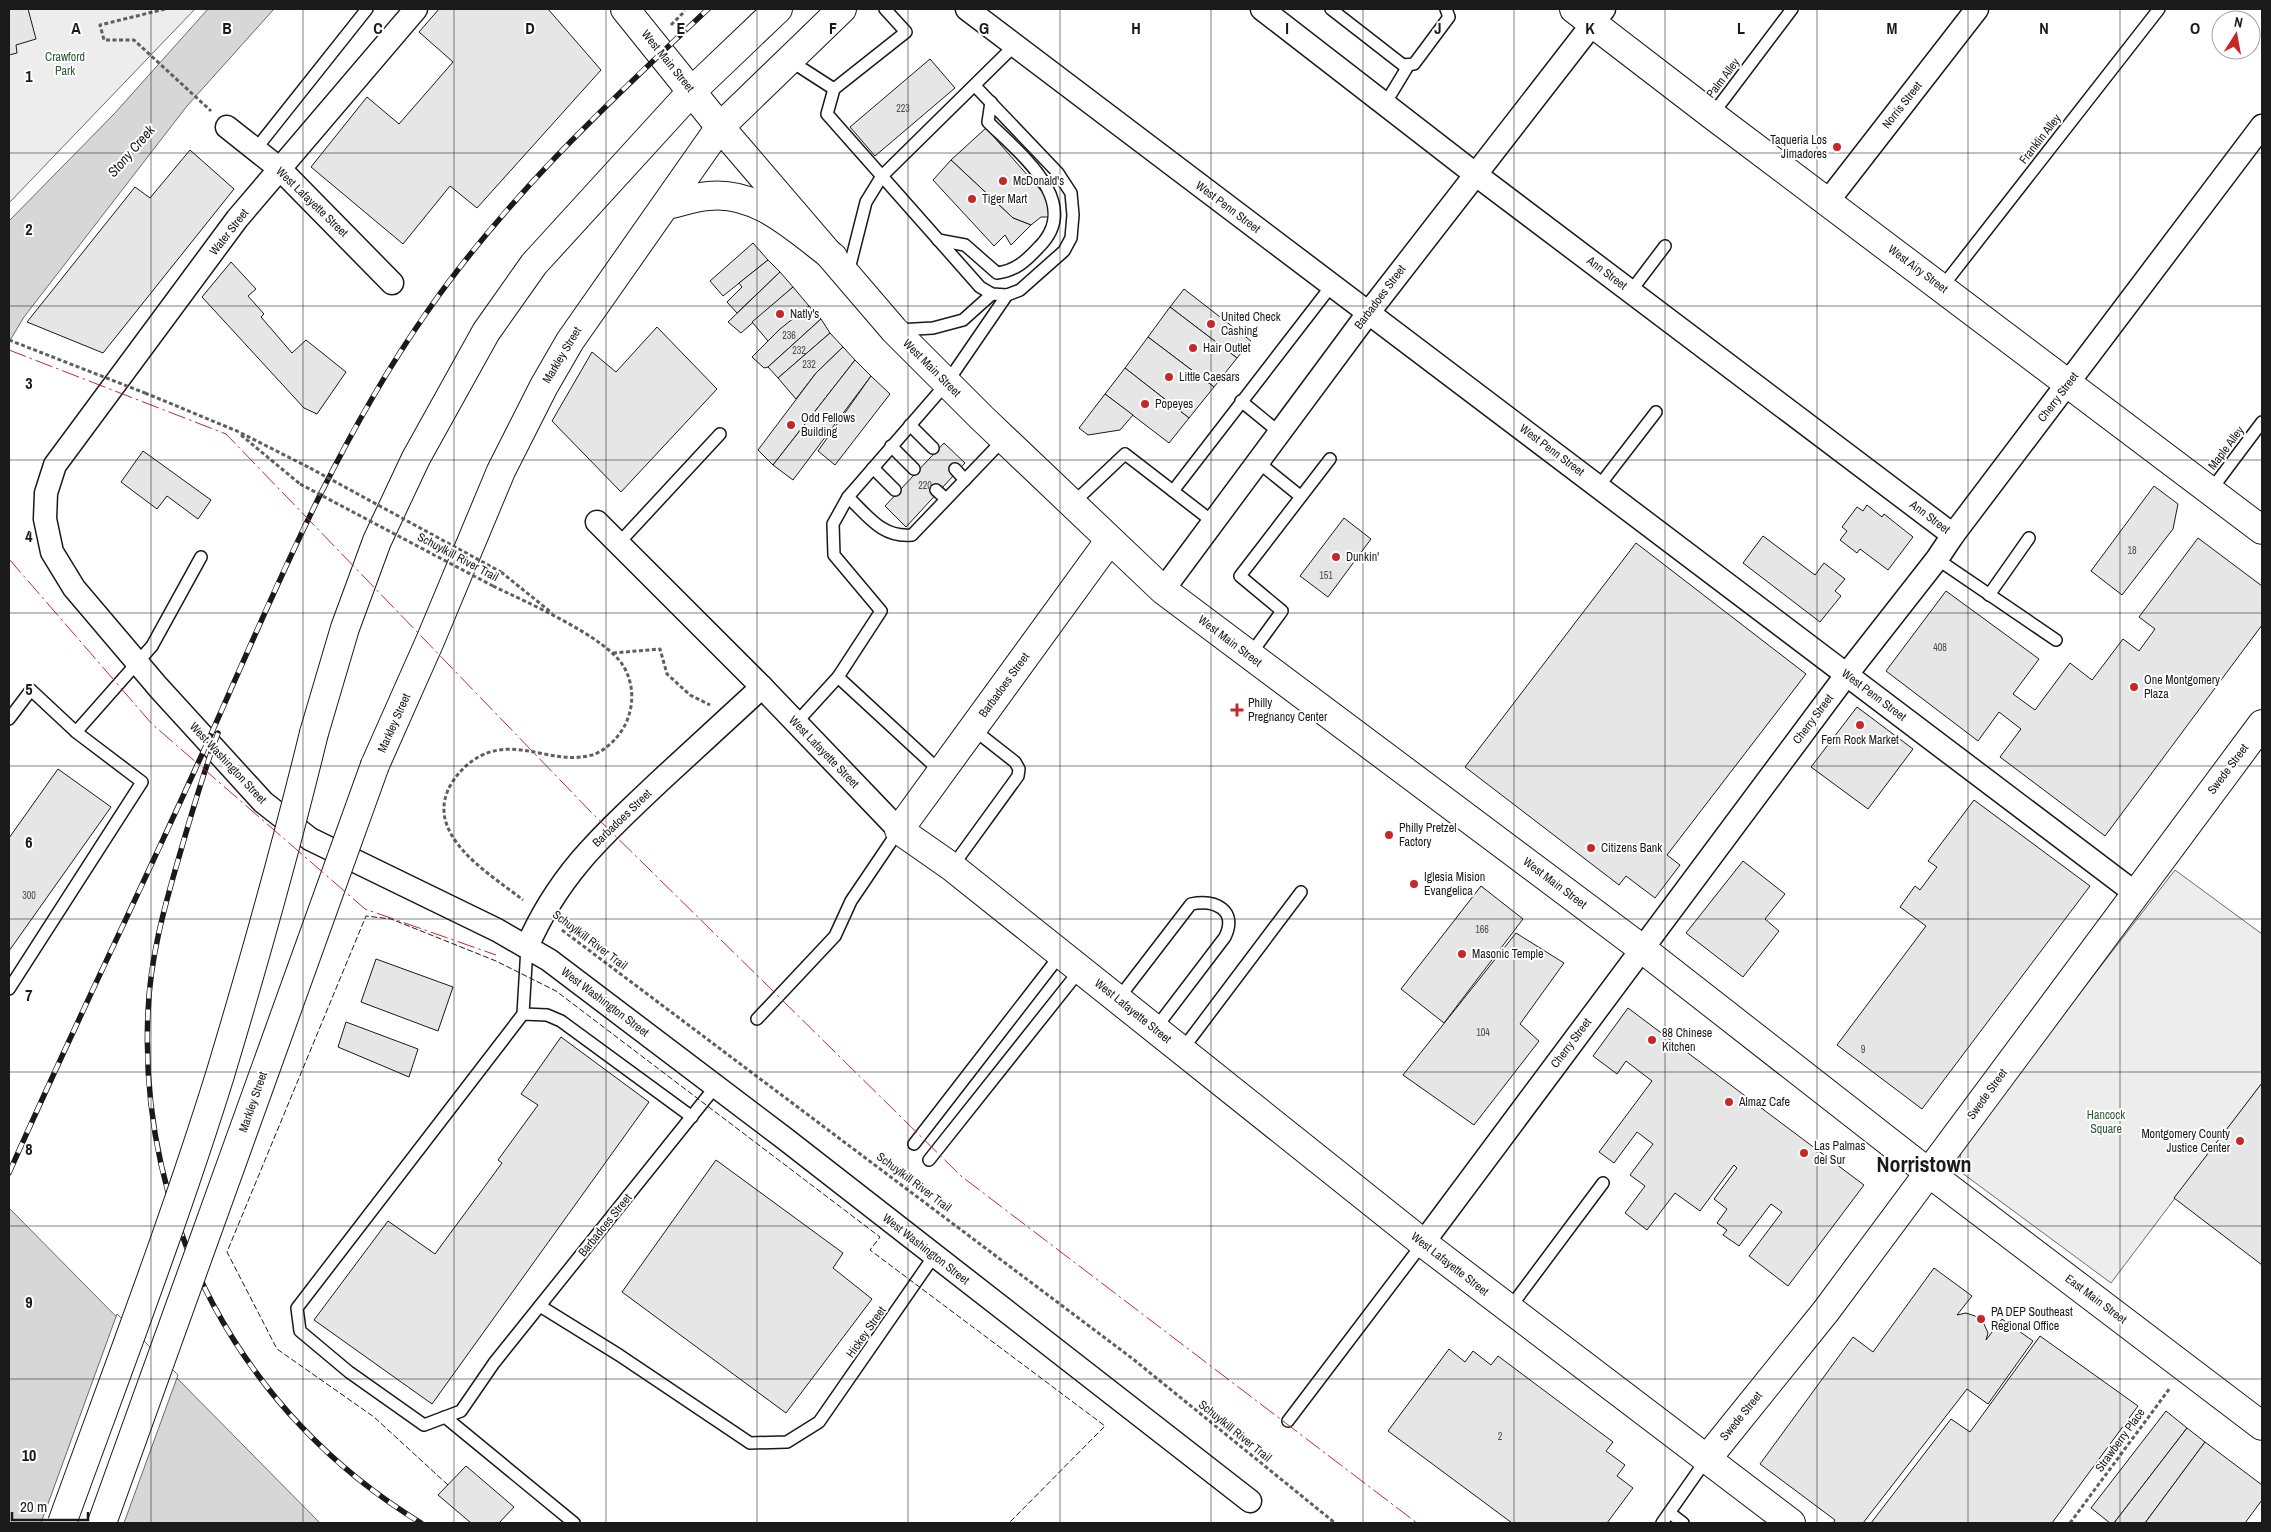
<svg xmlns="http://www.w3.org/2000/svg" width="2271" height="1532" font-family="'Archivo Narrow',sans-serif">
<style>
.park{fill:#ededed;stroke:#6a6a6a}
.water{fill:#d7d7d7;stroke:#6a6a6a}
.pier{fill:#fff;stroke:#6a6a6a}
.building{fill:#e6e6e6;stroke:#1a1a1a}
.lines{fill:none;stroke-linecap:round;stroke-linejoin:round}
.lane-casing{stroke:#1a1a1a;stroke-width:14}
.street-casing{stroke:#1a1a1a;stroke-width:25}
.secondary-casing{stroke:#1a1a1a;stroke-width:30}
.primary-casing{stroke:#1a1a1a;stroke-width:30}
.highway-casing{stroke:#1a1a1a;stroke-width:30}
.path{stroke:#5f5f5f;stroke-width:3;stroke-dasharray:4 2.5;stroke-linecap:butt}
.lane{stroke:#fff;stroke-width:11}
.street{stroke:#fff;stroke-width:22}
.secondary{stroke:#fff;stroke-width:28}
.primary{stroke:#fff;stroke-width:28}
.highway{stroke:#fff;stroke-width:28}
.rail-casing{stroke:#1a1a1a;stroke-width:5.5}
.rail{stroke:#fff;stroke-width:4;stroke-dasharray:11;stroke-linecap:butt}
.highway-bridge-casing{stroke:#1a1a1a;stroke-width:30;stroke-linecap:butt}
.path-bridge{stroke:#5f5f5f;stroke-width:3;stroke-dasharray:4 2.5;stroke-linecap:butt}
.highway-bridge{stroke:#fff;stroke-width:28}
.fence{stroke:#1a1a1a;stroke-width:1;stroke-dasharray:6 2.5;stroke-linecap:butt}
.power{stroke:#c62828;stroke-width:1;stroke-dasharray:18 4 2.5 4;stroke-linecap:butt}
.grid{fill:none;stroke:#1a1a1a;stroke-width:1;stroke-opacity:0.55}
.poi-dot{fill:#c62828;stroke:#fff;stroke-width:2}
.labels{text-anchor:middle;stroke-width:4;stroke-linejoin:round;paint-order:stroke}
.number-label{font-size:10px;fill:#4d4d4d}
.park-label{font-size:12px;fill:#2b5a34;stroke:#fff}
.street-label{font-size:12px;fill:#1a1a1a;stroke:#fff}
.poi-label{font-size:12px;fill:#1a1a1a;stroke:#fff;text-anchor:start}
.water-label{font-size:14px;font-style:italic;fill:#1a1a1a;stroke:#fff}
.town-label{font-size:22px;font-weight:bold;fill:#1a1a1a;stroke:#fff}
.grid-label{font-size:16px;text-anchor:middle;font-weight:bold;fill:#1a1a1a;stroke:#fff;stroke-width:4;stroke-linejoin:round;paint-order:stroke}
</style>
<rect width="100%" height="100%" fill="#fff"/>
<!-- park -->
<g class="park">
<path d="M9,9H195L9,203Z"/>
<path d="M2175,870L2262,934V1083L2111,1283L1958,1170L1962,1146Z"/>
</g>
<!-- water -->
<g class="water">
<path d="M208,9H274L187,106L24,317L9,342V221L114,114Z"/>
<path d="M9,1208L320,1523H9Z"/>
</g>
<!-- pier -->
<path class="pier" d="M117,1314L178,1375L124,1523H41Z"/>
<!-- building -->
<g class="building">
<path d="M9,9H28L36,39L16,45L17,53L9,55Z"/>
<path d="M439,9H548L601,70L477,208L450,186L403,244L311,167L367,97L399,124L453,62L419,32Z"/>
<path d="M930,59L955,88L875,156L850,127Z"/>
<path d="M986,128L1051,202V217H1041L1031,225L1013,218L951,160Z"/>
<path d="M190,150L234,189L103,353L27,322L135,187L150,198Z"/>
<path d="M951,160L1013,218L1031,225L1011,245L1005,235L994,246L933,180Z"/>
<path d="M753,243L768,260L723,296L710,281Z"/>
<path d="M768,260L780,272L737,313L727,302L742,287L739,283Z"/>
<path d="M231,262L256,289L248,296L264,314L261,317L292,353L306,340L346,372L317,414L304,408L202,297Z"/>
<path d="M780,272L793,287L741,333L728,322Z"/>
<path d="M793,287L809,306L768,341L752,322Z"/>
<path d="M1184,289L1251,341L1237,358L1170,307Z"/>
<path d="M809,306L821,319L768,367L764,368L752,357L780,329Z"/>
<path d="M1170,307L1237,358L1214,387L1148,337Z"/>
<path d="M821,319L830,333L778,378L768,367Z"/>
<path d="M657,327L717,389L621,492L552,421L592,352L616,372Z"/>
<path d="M830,333L843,347L816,373L796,399L778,378Z"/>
<path d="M1148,337L1214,387L1189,418L1125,368Z"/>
<path d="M843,347L855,360L773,465L758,450L816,373Z"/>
<path d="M855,360L871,376L793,480L773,465Z"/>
<path d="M1125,368L1189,418L1169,443L1105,394Z"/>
<path d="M871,376L890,394L835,465L818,451Z"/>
<path d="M1105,394L1133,415L1120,430L1088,435L1079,428Z"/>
<path d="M944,443L965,463L906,527L885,506Z"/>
<path d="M143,451L211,500L198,519L167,496L157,509L121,482Z"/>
<path d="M2154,486L2178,504L2173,529L2122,595L2091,571Z"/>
<path d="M1867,505L1882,517L1884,514L1913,537L1888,570L1860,549L1857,553L1840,540L1847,531L1842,527L1857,507L1863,511Z"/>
<path d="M1344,518L1371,539L1328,597L1300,576Z"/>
<path d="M1763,536L1815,575L1824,563L1845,579L1835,591L1841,596L1820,622L1743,563Z"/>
<path d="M2198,538L2262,586V625L2105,836L2000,757L2021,729L1999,712L1978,741L1886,671L1946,591L2039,659L2013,694L2035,710L2070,663L2092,680L2123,639L2139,651L2155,629L2139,617Z"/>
<path d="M1636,543L1806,674L1667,855L1680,865L1655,898L1626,876L1619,885L1465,767Z"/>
<path d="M1857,707L1913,749L1868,809L1811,767Z"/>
<path d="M58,769L111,807L9,951V838Z"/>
<path d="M1974,800L2090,886L1922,1109L1837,1045L1926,926L1900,907L1915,886L1920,890L1937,867L1928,861Z"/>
<path d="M1743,861L1785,894L1765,919L1779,931L1743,977L1686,933Z"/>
<path d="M1481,886L1523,919L1444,1023L1401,989Z"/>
<path d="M1516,933L1564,963L1520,1024L1539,1041L1474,1125L1403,1075Z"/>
<path d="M376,959L453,987L438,1031L361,1002Z"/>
<path d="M1628,1008L1864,1185L1788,1286L1749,1256L1782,1212L1771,1204L1739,1246L1723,1235L1727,1230L1717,1223L1727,1209L1714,1199L1737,1168L1734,1165L1700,1211L1675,1193L1647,1230L1625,1213L1645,1186L1630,1175L1653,1144L1637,1132L1614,1163L1599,1152L1652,1081L1626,1061L1617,1074L1593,1056Z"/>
<path d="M346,1022L418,1049L409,1077L338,1047Z"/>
<path d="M561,1037L649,1102L432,1404L314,1320L388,1221L435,1254L502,1163L498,1160L538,1105L521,1094Z"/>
<path d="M2262,1083V1265L2174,1198Z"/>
<path d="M716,1160L843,1253L833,1268L872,1299L786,1413L622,1292Z"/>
<path d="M1934,1268L1972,1296L1957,1315L1966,1313L1975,1316L1984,1324L1988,1333L1986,1340L2002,1319L2033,1341L1988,1404L1967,1389L1863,1523H1833L1835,1520L1760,1464L1853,1337L1873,1352Z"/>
<path d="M2040,1336L2138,1406L2052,1523H1871L1951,1419L1970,1432Z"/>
<path d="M1449,1349L1465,1362L1473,1351L1491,1365L1498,1356L1613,1442L1606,1451L1625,1465L1617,1476L1633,1488L1607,1523H1512L1388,1431Z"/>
<path d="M2166,1411L2187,1428L2114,1523H2110L2091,1508Z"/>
<path d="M2187,1428L2205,1442L2145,1523H2114Z"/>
<path d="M2205,1442L2262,1485V1500L2245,1523H2145Z"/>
<path d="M466,1466L514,1507L499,1523H471L438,1495Z"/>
</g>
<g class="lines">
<defs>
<g id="lane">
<path d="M885,9L906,32L834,89L827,114L980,287L992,294L1007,295L1020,290L1064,251L1071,238L1073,215L1071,193L1058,173L975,86"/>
<path d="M1331,9L1403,65L1414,64L1449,17L1446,9"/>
<path d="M789,60L834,89"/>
<path d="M1385,104L1408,66"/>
<path d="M1712,115L1792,9"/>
<path d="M255,150L367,9"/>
<path d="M938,240L965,245L997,273C1015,271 1026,261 1038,248C1085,203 1019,153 988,122L991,102"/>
<path d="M848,273L866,202L882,176L1014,46"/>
<path d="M1942,287L2159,9"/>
<path d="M1631,291L1665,246"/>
<path d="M898,330L933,328L963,320L992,294"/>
<path d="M1241,401L1280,433"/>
<path d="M910,425L933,448"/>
<path d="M891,446L914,469"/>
<path d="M1258,462L1300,496"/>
<path d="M873,468L895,490"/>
<path d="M955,469L965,480"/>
<path d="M1599,486L1656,412"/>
<path d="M936,490L946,499"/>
<path d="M2211,490L2262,422"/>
<path d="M1173,491L1213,522"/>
<path d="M848,497C868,516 882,538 912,535L1004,439"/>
<path d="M1071,505L1125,454L1173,491L1332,285"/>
<path d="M618,544L720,434"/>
<path d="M1937,559L2056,640"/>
<path d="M1989,595L2029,538"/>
<path d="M1250,655L1282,611L1240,576L1330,459"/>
<path d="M9,719L31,690L76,732L142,782L9,989"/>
<path d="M796,723L838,677"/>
<path d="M76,732L152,646L201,557"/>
<path d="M941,772L838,677L881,611L834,555L833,524L848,497L946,384L1007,295"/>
<path d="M952,867L1018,776L1019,769L1015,762L973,729"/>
<path d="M1118,999L1191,904C1215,899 1238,910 1225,937L1155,1029"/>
<path d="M523,1014L527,947"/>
<path d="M757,1019L835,936L851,901L899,830"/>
<path d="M1182,1050L1301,892"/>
<path d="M692,1117L561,1021L547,1015L523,1014L297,1308L300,1331L349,1372L424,1425L461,1411L494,1363L716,1086"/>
<path d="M914,1144L1061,954"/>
<path d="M929,1160L1080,970"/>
<path d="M540,1306L619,1355L750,1443L787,1442L819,1422L934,1256"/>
<path d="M1509,1309L1603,1183"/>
<path d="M445,1417L574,1523"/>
<path d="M1288,1421L1423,1243"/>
<path d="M1670,1513L1683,1523"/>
<path d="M1662,1523L1706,1460"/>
</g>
<g id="street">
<path d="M416,9L237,219L55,465L46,493L45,519L52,552L74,588L158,687L263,802L310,839L497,930L549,960L784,1138L1250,1501"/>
<path d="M967,9L2135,893"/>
<path d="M1262,9L1475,174L1953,535"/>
<path d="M227,127L280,169L392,283"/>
<path d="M1828,201L1977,9"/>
<path d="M597,522L762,687L899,830"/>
<path d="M1163,590L1369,312L1604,9"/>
<path d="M527,947C559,873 604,834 661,780C695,749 728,718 762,687"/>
<path d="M1423,1243L1847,674L1937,559L1953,535L2262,126"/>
</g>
<g id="secondary">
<path d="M1574,9L1712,115L2262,530"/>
<path d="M1109,541L899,830L952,867L1423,1243L1791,1523"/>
<path d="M1706,1460L1826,1311L2262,724"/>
</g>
<path id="primary" d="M625,9L720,127L894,330L982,418L1163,590L1641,948L1929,1173L2262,1426"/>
<g id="highway">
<path d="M1583,9L1593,23"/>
<path d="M667,205C681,202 694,197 708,196C757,190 797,230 833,257"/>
<path d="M314,733L345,628L377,541L416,458L486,332L534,264L692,91L778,9"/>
<path d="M375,765L430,641L501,471L544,386L570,341L720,127L842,9"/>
</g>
</defs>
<!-- lane casing -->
<use href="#lane" class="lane-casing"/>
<!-- street casing -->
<use href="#street" class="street-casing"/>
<!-- secondary casing -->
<use href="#secondary" class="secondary-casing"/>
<!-- primary casing -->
<use href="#primary" class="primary-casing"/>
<!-- highway casing -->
<use href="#highway" class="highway-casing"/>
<!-- path -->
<g class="path">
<path d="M165,9L100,25L104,40H134L211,111"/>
<path d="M671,25L685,11"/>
<path d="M145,393L237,431L310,468"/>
<path d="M241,435L300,484"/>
<path d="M501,572L552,613"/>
<path d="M493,586C526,602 607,637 624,667C633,683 634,701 628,718C623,733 608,750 592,755C559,764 528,745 499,750C479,753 464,765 453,781C419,833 489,873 523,900"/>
<path d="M613,653L660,649L667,674L690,695L710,705"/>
<path d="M562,930L1133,1359L1335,1523"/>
<path d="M2070,1523L2170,1388"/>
</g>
<!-- lane -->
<use href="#lane" class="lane"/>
<!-- street -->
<use href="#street" class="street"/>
<!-- secondary -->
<use href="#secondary" class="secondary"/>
<!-- primary -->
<use href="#primary" class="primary"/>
<!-- highway -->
<use href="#highway" class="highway"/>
<defs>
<g id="rail">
<path d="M218,733C203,774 191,815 179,857C164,908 150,959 148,1012C138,1222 242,1414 421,1523"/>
<path d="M9,1173C73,1028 143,886 208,741C274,593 334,445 427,312C506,198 608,103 708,9"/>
</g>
</defs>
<!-- rail casing -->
<use href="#rail" class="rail-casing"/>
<!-- rail -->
<use href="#rail" class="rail"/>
<defs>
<g id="highway-bridge">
<path d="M62,1523C116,1374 173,1226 220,1075C254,962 286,848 314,733"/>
<path d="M102,1523L375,765"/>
</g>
</defs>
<!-- highway-bridge casing -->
<use href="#highway-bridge" class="highway-bridge-casing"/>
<!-- path-bridge -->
<g class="path-bridge">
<path d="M9,340L145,393"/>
<path d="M310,468L501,572"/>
<path d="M300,484L493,586"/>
</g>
<!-- highway-bridge -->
<use href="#highway-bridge" class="highway-bridge"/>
<!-- fence -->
<path class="fence" d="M448,1485L374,1417L277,1349L227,1252L366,916L391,919L496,961L556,991L880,1237L870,1250L1105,1426L1009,1523"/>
<!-- power -->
<g class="power">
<path d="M9,350L226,434L590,811L961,1176L1417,1523"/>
<path d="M9,559L152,724L365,909L496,955"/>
</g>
</g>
<!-- grid -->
<path class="grid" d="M151,9V1523M303,9V1523M454,9V1523M606,9V1523M757,9V1523M908,9V1523M1060,9V1523M1211,9V1523M1363,9V1523M1514,9V1523M1665,9V1523M1817,9V1523M1968,9V1523M2120,9V1523M9,153H2262M9,306H2262M9,460H2262M9,613H2262M9,766H2262M9,919H2262M9,1072H2262M9,1226H2262M9,1379H2262"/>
<!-- markers -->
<g class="poi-dot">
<circle cx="1837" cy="147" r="5"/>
<circle cx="1003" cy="181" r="5"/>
<circle cx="972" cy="199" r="5"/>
<circle cx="780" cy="314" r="5"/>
<circle cx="1211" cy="324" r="5"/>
<circle cx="1193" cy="348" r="5"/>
<circle cx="1169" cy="377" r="5"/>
<circle cx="1145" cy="404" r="5"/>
<circle cx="791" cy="425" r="5"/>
<circle cx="1336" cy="557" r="5"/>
<circle cx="2134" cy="687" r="5"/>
<path d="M1234.5 702.5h5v5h5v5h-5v5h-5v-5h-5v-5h5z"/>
<circle cx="1860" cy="725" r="5"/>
<circle cx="1389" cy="835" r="5"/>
<circle cx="1591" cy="848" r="5"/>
<circle cx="1414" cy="884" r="5"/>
<circle cx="1462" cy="954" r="5"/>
<circle cx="1652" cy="1040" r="5"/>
<circle cx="1729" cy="1102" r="5"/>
<circle cx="2240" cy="1141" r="5"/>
<circle cx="1804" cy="1153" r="5"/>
<circle cx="1981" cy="1319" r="5"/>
</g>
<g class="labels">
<!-- number labels -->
<g class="number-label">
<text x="903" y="112">223</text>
<text x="789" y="339">236</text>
<text x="799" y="354">232</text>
<text x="809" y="368">232</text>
<text x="925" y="489">220</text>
<text x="2132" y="554">18</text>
<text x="1326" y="579">151</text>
<text x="1940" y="651">408</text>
<text x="29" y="899">300</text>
<text x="1482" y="933">166</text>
<text x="1483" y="1036">104</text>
<text x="1863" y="1053">9</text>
<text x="1500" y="1440">2</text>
</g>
<!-- park labels -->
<g class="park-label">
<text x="65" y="61">Crawford<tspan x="65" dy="14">Park</tspan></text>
<text x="2106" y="1119">Hancock<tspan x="2106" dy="14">Square</tspan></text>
</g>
<!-- street labels -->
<g class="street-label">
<text transform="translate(668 61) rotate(51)" y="4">West Main Street</text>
<text transform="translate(1723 78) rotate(-53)" y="4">Palm Alley</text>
<text transform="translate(1902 105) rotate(-52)" y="4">Norris Street</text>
<text transform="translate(2040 139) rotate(-52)" y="4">Franklin Alley</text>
<text transform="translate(312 202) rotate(44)" y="4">West Lafayette Street</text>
<text transform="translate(1228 207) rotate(37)" y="4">West Penn Street</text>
<text transform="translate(229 232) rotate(-52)" y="4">Water Street</text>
<text transform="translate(1918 269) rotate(37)" y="4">West Airy Street</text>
<text transform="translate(1607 273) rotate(37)" y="4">Ann Street</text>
<text transform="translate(1380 297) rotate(-53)" y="4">Barbadoes Street</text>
<text transform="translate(562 355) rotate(-59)" y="4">Markley Street</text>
<text transform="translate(932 368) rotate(45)" y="4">West Main Street</text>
<text transform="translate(2058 397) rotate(-53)" y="4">Cherry Street</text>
<text transform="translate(2226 448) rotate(-53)" y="4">Maple Alley</text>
<text transform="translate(1552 450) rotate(37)" y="4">West Penn Street</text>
<text transform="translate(1930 517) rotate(37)" y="4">Ann Street</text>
<text transform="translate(458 557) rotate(28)" y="4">Schuylkill River Trail</text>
<text transform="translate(1230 641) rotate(37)" y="4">West Main Street</text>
<text transform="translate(1004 685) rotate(-54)" y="4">Barbadoes Street</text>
<text transform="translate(1874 695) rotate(37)" y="4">West Penn Street</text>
<text transform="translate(1813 719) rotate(-53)" y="4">Cherry Street</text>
<text transform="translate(394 723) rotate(-66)" y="4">Markley Street</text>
<text transform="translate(824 752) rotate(46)" y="4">West Lafayette Street</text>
<text transform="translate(228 763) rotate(47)" y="4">West Washington Street</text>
<text transform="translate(2228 769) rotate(-53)" y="4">Swede Street</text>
<text transform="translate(622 818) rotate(-44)" y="4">Barbadoes Street</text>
<text transform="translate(1555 883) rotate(37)" y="4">West Main Street</text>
<text transform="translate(590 940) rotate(37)" y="4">Schuylkill River Trail</text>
<text transform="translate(605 1002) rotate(37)" y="4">West Washington Street</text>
<text transform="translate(1133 1011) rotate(39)" y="4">West Lafayette Street</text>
<text transform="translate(1571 1043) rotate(-53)" y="4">Cherry Street</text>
<text transform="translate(1987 1094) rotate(-54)" y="4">Swede Street</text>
<text transform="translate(253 1102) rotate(-71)" y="4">Markley Street</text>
<text transform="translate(914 1182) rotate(37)" y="4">Schuylkill River Trail</text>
<text transform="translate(605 1225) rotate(-51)" y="4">Barbadoes Street</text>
<text transform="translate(926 1249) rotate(38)" y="4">West Washington Street</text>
<text transform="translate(1450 1264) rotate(38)" y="4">West Lafayette Street</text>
<text transform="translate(2096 1299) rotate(37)" y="4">East Main Street</text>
<text transform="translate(866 1332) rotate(-55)" y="4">Hickey Street</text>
<text transform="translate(1741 1416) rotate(-51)" y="4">Swede Street</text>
<text transform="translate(1235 1431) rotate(39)" y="4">Schuylkill River Trail</text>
<text transform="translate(2120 1440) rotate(-54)" y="4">Strawberry Place</text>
</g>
<!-- poi labels -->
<g class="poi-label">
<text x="1827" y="144" text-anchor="end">Taqueria Los<tspan x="1827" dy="14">Jimadores</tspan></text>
<text x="1013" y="185">McDonald's</text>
<text x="982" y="203">Tiger Mart</text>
<text x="790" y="318">Natly's</text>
<text x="1221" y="321">United Check<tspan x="1221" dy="14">Cashing</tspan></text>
<text x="1203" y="352">Hair Outlet</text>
<text x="1179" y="381">Little Caesars</text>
<text x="1155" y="408">Popeyes</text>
<text x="801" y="422">Odd Fellows<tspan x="801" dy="14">Building</tspan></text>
<text x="1346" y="561">Dunkin'</text>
<text x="2144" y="684">One Montgomery<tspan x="2144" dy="14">Plaza</tspan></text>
<text x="1248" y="707">Philly<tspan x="1248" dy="14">Pregnancy Center</tspan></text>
<text x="1860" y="744" text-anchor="middle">Fern Rock Market</text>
<text x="1399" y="832">Philly Pretzel<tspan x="1399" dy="14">Factory</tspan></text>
<text x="1601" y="852">Citizens Bank</text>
<text x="1424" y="881">Iglesia Mision<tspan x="1424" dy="14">Evangelica</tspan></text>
<text x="1472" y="958">Masonic Temple</text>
<text x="1662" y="1037">88 Chinese<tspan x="1662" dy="14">Kitchen</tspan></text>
<text x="1739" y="1106">Almaz Cafe</text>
<text x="2230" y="1138" text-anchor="end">Montgomery County<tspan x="2230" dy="14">Justice Center</tspan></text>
<text x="1814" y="1150">Las Palmas<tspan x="1814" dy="14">del Sur</tspan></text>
<text x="1991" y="1316">PA DEP Southeast<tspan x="1991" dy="14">Regional Office</tspan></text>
</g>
<!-- water labels -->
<g class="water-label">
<text transform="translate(131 151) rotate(-49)" y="5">Stony Creek</text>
</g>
<!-- town labels -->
<g class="town-label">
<text x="1924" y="1172">Norristown</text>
</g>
</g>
<g class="grid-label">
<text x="76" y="34">A</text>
<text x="227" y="34">B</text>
<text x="378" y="34">C</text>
<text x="530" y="34">D</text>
<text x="681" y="34">E</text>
<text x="833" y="34">F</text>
<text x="984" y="34">G</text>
<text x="1136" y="34">H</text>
<text x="1287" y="34">I</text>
<text x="1438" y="34">J</text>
<text x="1590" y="34">K</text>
<text x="1741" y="34">L</text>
<text x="1892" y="34">M</text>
<text x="2044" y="34">N</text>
<text x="2195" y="34">O</text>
<text x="29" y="82">1</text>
<text x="29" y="235">2</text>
<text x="29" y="389">3</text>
<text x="29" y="542">4</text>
<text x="29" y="695">5</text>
<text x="29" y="848">6</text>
<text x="29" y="1001">7</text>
<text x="29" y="1155">8</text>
<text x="29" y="1308">9</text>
<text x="29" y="1461">10</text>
</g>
<!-- border -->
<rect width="2271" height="1532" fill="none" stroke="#1a1a1a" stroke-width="20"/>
<!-- north arrow -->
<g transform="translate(2236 35) rotate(11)"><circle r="24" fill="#ffffff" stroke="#a3a3a3"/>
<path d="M0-4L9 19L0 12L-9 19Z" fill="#c62828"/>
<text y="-8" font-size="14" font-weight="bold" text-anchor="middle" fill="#1a1a1a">N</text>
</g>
<!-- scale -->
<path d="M12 1512v8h76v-8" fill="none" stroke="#1a1a1a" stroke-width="2.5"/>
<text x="20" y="1512" font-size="15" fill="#1a1a1a" stroke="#ffffff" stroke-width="4" paint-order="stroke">20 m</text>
</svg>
